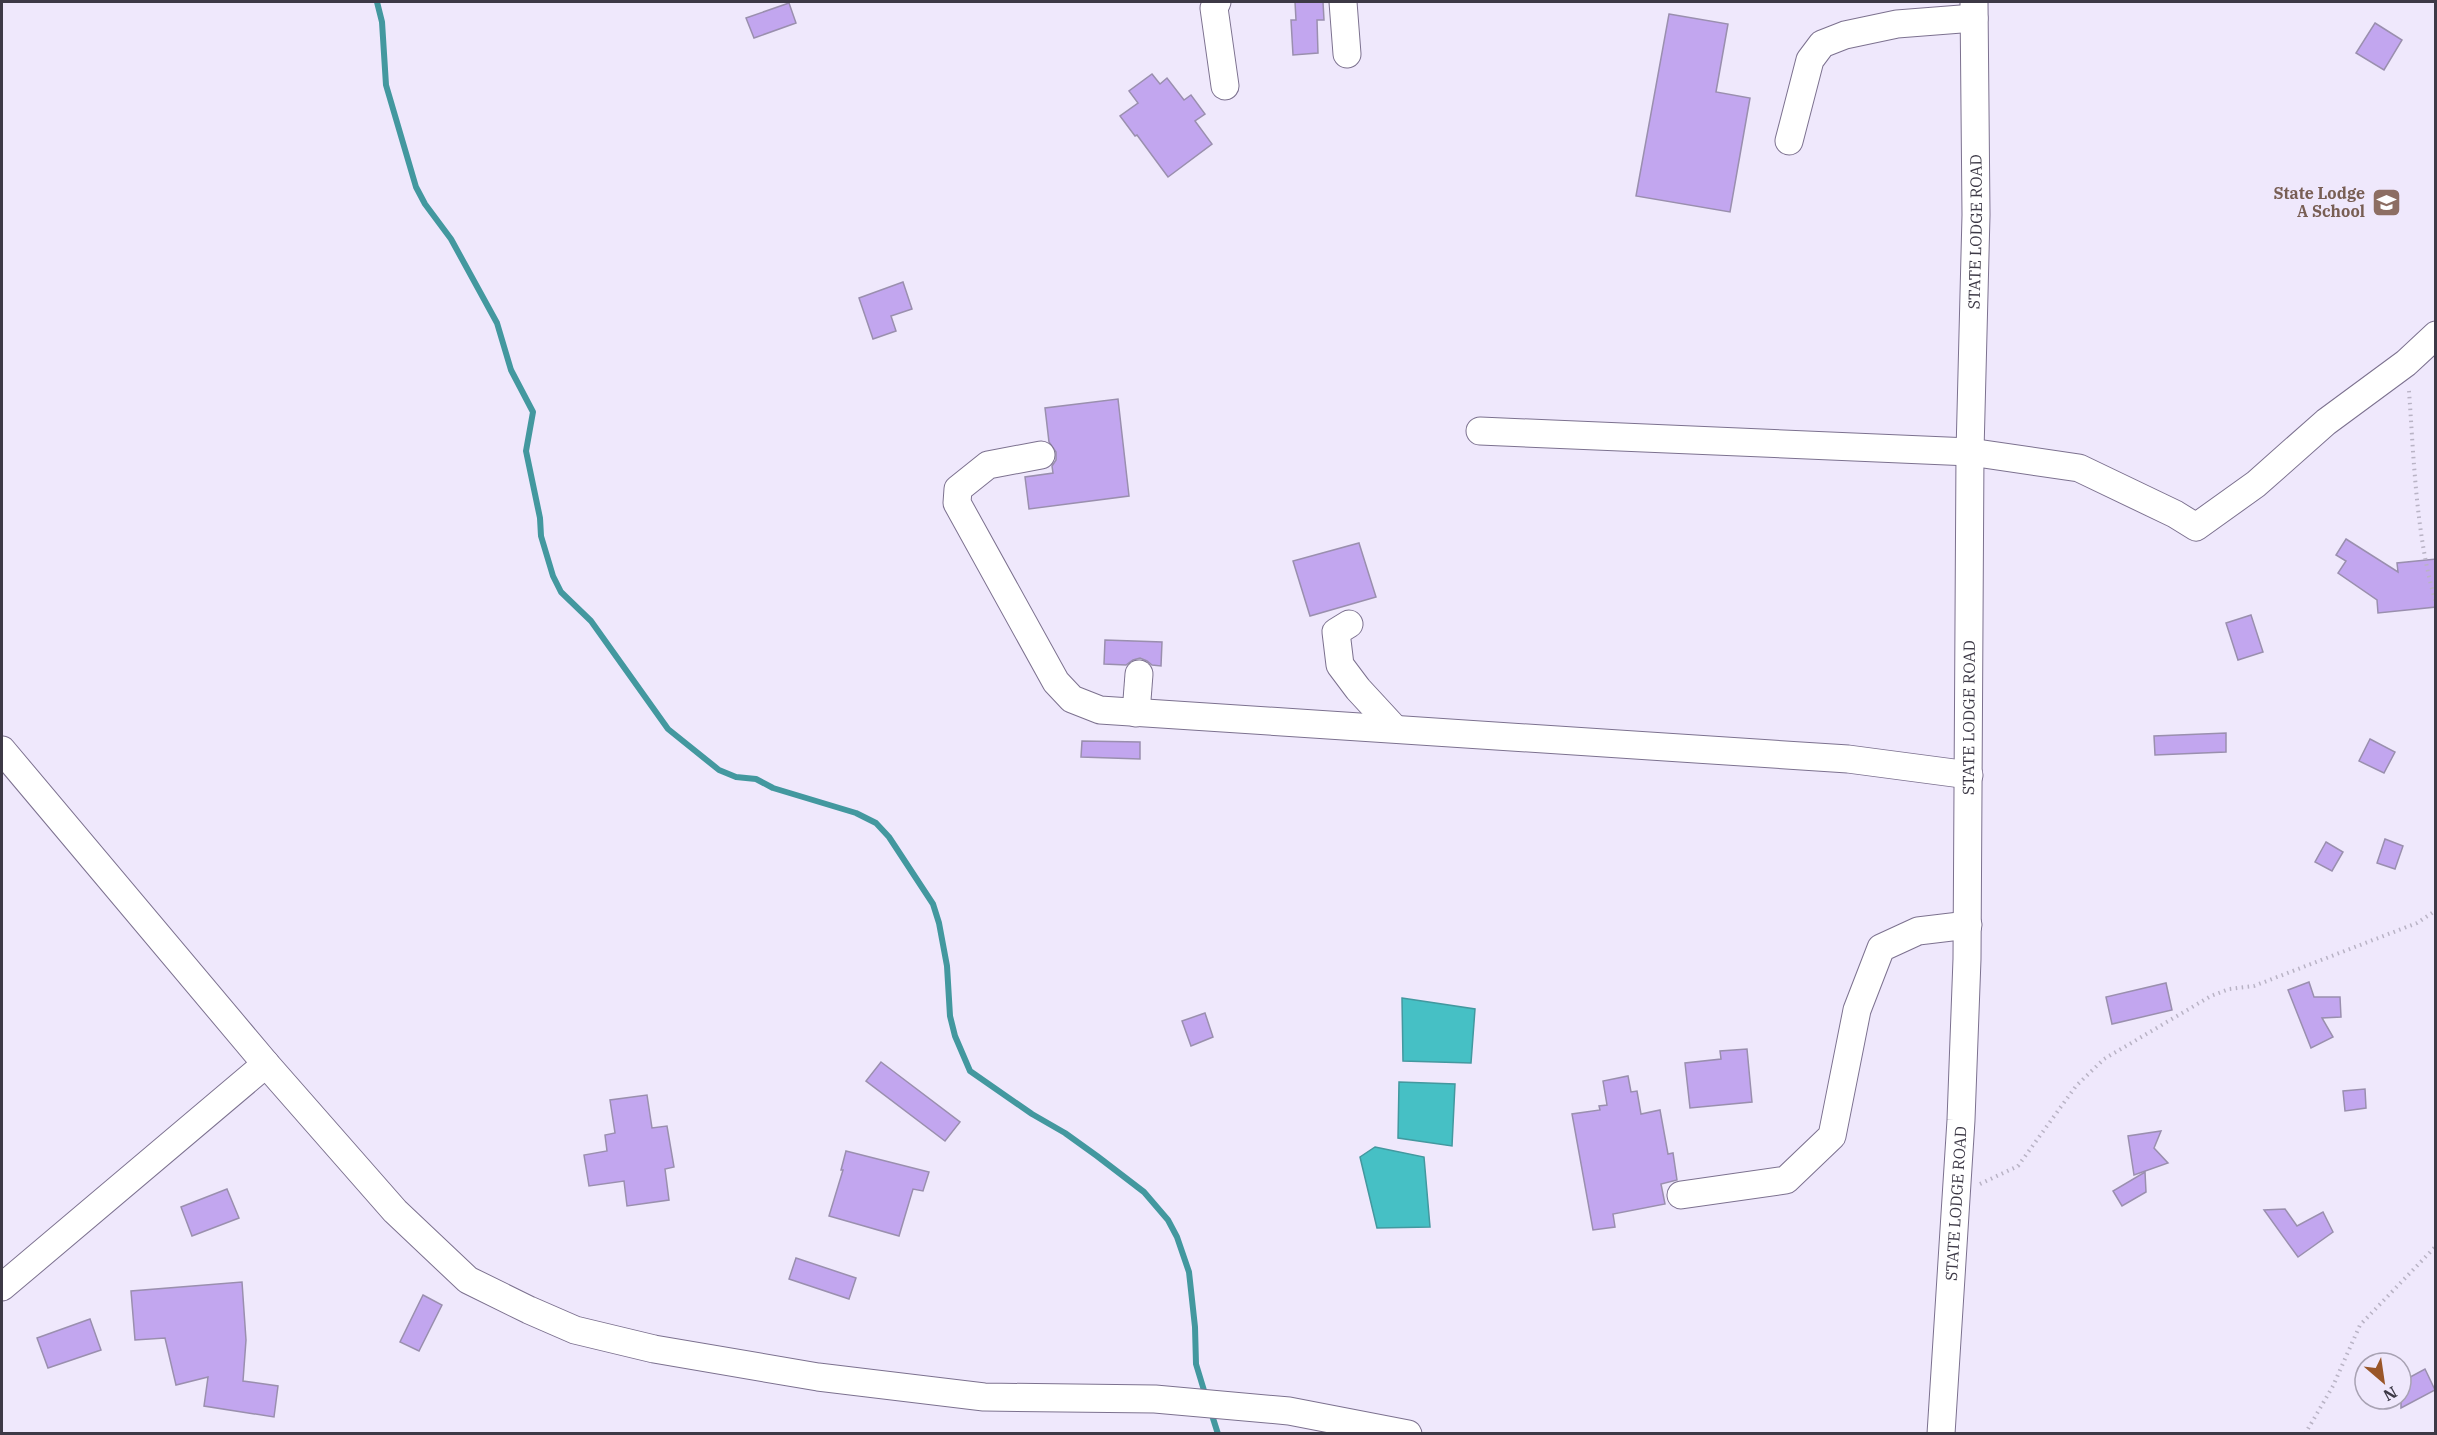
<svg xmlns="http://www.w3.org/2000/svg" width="2437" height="1435" font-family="'IBM Plex Serif',serif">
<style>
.water{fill:#46c0c5;stroke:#43989f;stroke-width:1.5}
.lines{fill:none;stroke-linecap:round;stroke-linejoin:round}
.stream{stroke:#43989f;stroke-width:6}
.building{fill:#c2a6ef;stroke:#9a8fae;stroke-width:1.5}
.minor-casing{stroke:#7c718f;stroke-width:29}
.path{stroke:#b9b3c5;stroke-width:4;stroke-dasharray:1.5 4.5;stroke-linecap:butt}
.minor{stroke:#fff;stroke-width:27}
.labels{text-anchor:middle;stroke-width:4.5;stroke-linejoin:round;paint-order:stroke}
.education-label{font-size:16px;font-weight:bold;fill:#785e54;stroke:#efe8fc;text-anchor:end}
.street-label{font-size:16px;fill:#3d3946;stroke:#efe8fc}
</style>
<rect width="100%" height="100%" fill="#efe8fc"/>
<!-- water -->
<g class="water">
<path d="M1402,998L1475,1009L1471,1063L1403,1061Z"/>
<path d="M1399,1082L1455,1084L1452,1146L1398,1138Z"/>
<path d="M1375,1147L1424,1157L1430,1227L1377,1228L1360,1157Z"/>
</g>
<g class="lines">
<!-- stream -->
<g class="stream">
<path d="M377,2L382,22L386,85L416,187L425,204L451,239L497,323L511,370L533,412L526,451L540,518L541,536L553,576L561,592L591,621L668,729L719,770L736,777L756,779L773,788L856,813L876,823L889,837L933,904L939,923L947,966L950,1016L955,1036L970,1071L1032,1114L1065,1133L1097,1156L1144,1192L1168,1220L1177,1237L1189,1272L1195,1327L1196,1364L1206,1397"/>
<path d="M1211,1412L1218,1434"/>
</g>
</g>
<!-- building -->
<g class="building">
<path d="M1295,2H1323L1324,20H1317L1318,53L1293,55L1291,20H1296Z"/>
<path d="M789,3L796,23L754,38L746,18Z"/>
<path d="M1669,14L1728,24L1716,92L1750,98L1730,212L1636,196Z"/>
<path d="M2375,23L2402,40L2384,70L2356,53Z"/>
<path d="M1152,74L1160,84L1167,78L1184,100L1191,95L1205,114L1195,121L1212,144L1168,177L1137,135L1135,136L1120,116L1138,103L1129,91Z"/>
<path d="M903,282L912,309L891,316L896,331L873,339L859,298Z"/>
<path d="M1118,399L1129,496L1029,509L1025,477L1053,473L1052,466L1056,460V452L1049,442L1045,408Z"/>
<path d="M2346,539L2398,572L2397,563L2436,559V607L2378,613L2377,600L2338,573L2346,561L2336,555Z"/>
<path d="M1359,543L1376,597L1310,616L1293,561Z"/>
<path d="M2251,615L2263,652L2238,660L2226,623Z"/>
<path d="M1105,640L1162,642L1161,666L1152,665L1147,661L1140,658L1133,660L1126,665L1104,664Z"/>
<path d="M2226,733V752L2155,755L2154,736Z"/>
<path d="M2370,739L2395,752L2384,773L2359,761Z"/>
<path d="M1082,741L1140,742V759L1081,757Z"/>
<path d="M2385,839L2403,846L2395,869L2377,863Z"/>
<path d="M2326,842L2343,852L2332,871L2315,862Z"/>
<path d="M2309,982L2314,997H2340L2341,1017L2322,1018L2333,1037L2311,1048L2288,990Z"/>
<path d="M2166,983L2172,1010L2112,1024L2106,997Z"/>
<path d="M1205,1013L1213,1037L1191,1046L1182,1021Z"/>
<path d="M1747,1049L1752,1102L1690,1108L1685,1063L1721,1059L1720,1051Z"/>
<path d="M881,1062L960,1122L945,1141L866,1081Z"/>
<path d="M1628,1076L1631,1092L1637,1091L1641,1114L1660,1110L1668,1154L1673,1153L1677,1180L1661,1184L1665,1204L1613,1214L1615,1227L1593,1230L1572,1114L1600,1110L1599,1106L1607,1105L1603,1081Z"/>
<path d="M2365,1089L2366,1108L2345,1111L2343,1091Z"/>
<path d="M647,1095L652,1128L667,1126L674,1167L665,1169L669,1200L627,1206L624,1181L589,1186L584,1155L607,1151L605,1135L615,1133L610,1100Z"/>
<path d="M2161,1131L2154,1148L2168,1163L2134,1175L2128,1136Z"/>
<path d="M846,1151L929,1172L923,1191L913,1189L899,1236L829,1216L843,1170H841Z"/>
<path d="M2145,1172L2146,1192L2122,1206L2113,1191Z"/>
<path d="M227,1189L239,1218L192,1236L181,1207Z"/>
<path d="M2285,1209L2297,1226L2323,1212L2333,1232L2298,1257L2264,1210Z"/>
<path d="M796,1258L856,1278L849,1299L789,1279Z"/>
<path d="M242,1282L246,1340L243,1381L278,1386L274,1417L204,1406L208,1377L176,1385L165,1338L135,1340L131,1291Z"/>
<path d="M423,1295L442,1305L419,1351L400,1342Z"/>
<path d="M90,1319L101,1350L48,1368L37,1338Z"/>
<path d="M2425,1369L2435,1390L2401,1408V1382Z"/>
</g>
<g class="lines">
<defs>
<g id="minor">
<path d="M1217,2L1214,8L1225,86"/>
<path d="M1343,2L1347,54"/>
<path d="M1789,141L1810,60L1822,44L1845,35L1897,24L1974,18"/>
<path d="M1480,431L1970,452L2079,468L2175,514L2196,527L2256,484L2326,422L2406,363L2436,335"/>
<path d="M1041,455L988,465L958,489L957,503L1056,682L1072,699L1100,710L1848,759L1969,775"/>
<path d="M1349,624L1336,632L1340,665L1358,689L1394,728"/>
<path d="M1136,713L1139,674"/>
<path d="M2,750L266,1064L395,1211L468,1280L529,1310L575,1330L654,1349L818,1377L984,1397L1155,1399L1289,1411L1408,1434"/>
<path d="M1681,1195L1786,1180L1832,1136L1857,1010L1881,948L1918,931L1968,925"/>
<path d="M2,1287L266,1064"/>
<path id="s1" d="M1941,1434L1961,1120L1967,959L1970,452L1976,215L1974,2"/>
</g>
</defs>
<!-- minor casing -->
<use href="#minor" class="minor-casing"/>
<!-- path -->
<g class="path">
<path d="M2409,391C2414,460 2416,537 2436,603"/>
<path d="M1980,1184L2018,1166L2076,1086L2104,1059L2211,996L2229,989L2254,986L2417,923L2435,911"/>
<path d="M2305,1434L2333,1386L2360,1325L2436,1246"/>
</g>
<!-- minor -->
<use href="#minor" class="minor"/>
</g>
<!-- icons -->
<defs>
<symbol id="school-square" viewBox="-11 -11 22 22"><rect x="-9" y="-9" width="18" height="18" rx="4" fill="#8d6e63" stroke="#efe8fc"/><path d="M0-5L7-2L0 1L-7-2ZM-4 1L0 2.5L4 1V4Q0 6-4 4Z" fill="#fff"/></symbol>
</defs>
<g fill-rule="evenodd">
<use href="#school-square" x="2370" y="186" width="33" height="33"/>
</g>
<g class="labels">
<!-- education labels -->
<g class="education-label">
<text x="2365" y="199">State Lodge<tspan x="2365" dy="18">A School</tspan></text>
</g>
<!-- street labels -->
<g class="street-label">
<text dy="6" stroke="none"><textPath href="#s1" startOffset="1203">STATE LODGE ROAD</textPath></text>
<text dy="6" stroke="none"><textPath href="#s1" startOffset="717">STATE LODGE ROAD</textPath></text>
<text dy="6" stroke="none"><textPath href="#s1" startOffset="231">STATE LODGE ROAD</textPath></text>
</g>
</g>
<!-- border -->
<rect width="2437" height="1435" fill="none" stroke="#3d3946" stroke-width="6"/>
<!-- north arrow -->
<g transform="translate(2383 1381) rotate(151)"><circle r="28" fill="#efe8fc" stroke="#a8a2b3" stroke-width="1.5"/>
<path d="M0-4.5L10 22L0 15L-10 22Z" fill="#9a5629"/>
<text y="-9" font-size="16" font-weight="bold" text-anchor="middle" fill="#3d3946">N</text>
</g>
</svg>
